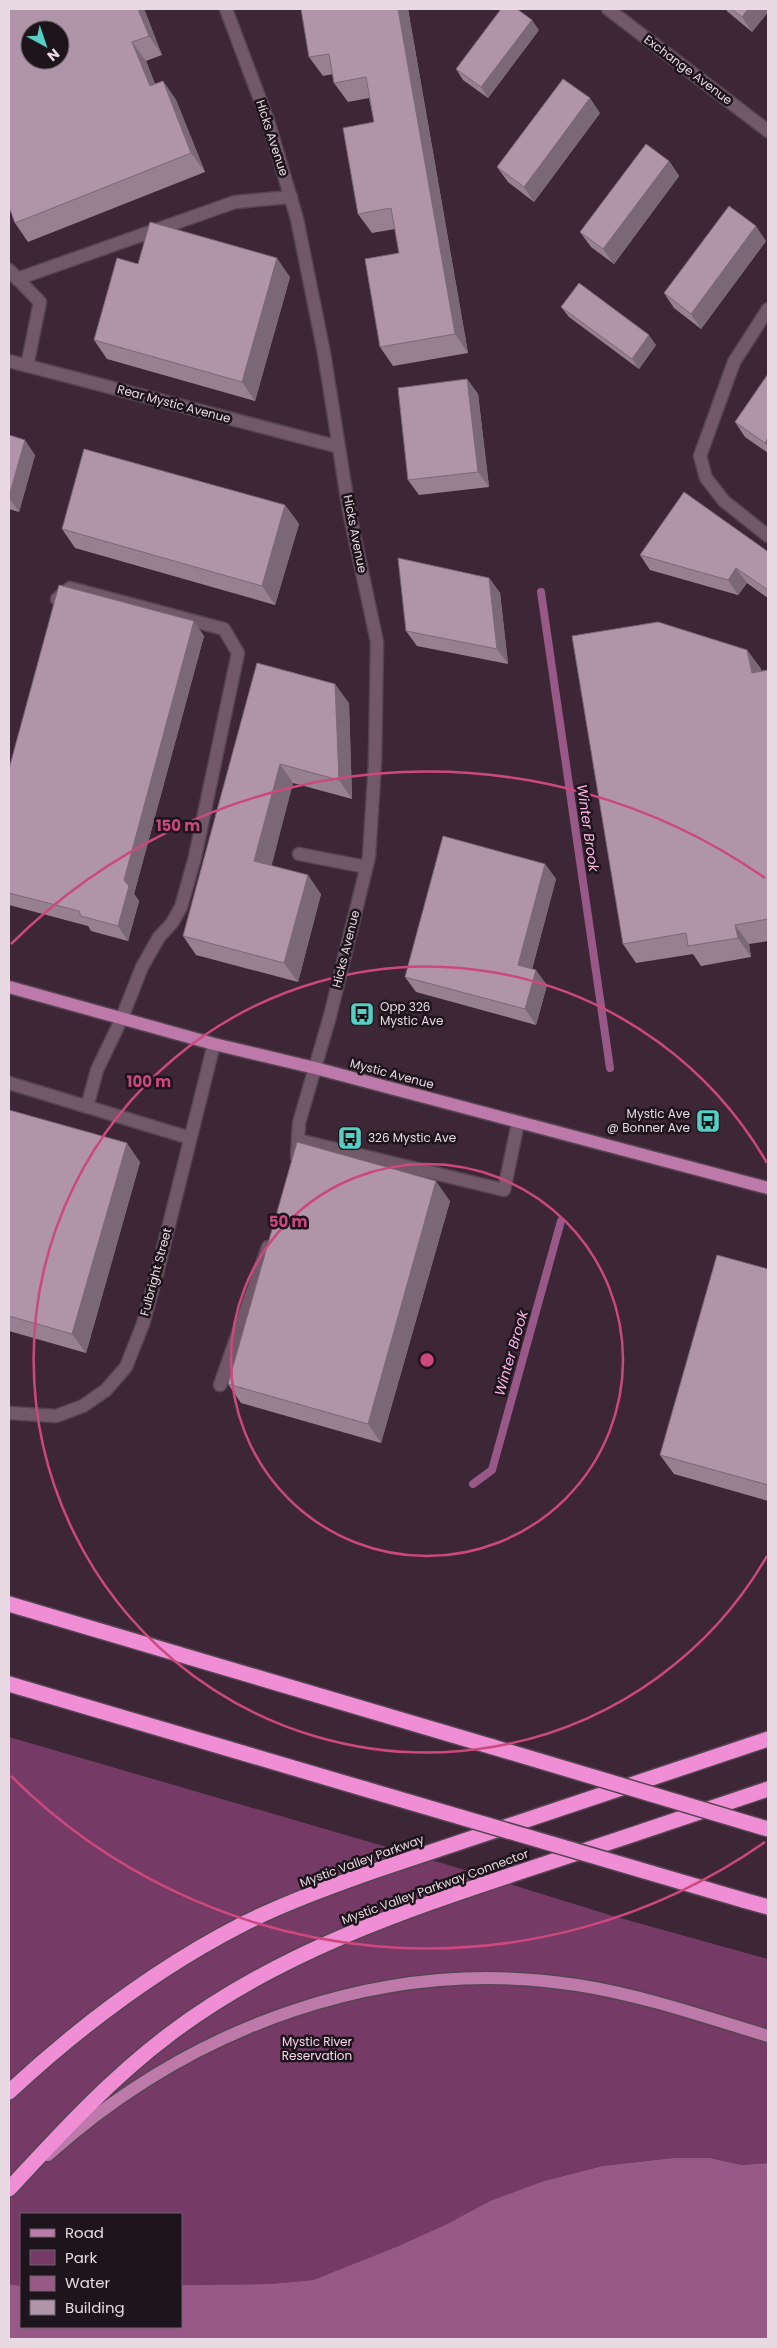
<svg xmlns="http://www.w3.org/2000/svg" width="777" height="2348" font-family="Poppins,sans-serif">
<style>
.green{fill:#753b66}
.water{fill:#995988}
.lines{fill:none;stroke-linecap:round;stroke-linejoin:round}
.stream{stroke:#995988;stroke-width:8}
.minor-casing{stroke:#564451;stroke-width:15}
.major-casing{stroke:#564451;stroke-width:15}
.highway-casing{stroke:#564451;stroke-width:18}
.minor{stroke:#72596a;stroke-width:12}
.major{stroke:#bd79aa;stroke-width:12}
.highway{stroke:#ef8ed5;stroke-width:15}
.highway-bridge-casing{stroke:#564451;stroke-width:18;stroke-linecap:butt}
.highway-bridge{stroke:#ef8ed5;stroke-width:15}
.wall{fill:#978090}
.shaded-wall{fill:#7b6876}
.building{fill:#b095a8;stroke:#7b6876;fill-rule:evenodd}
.ring{fill:none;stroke:#cc487d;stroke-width:2.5}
.labels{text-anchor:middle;stroke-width:5;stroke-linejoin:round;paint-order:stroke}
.street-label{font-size:12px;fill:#e8d9e3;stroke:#1e141b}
.poi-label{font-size:12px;fill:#e8d9e3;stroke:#1e141b;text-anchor:start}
.park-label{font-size:12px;fill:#f9d4ed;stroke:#1e141b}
.water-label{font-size:14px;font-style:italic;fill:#feb5e9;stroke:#1e141b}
.centre{fill:#cc487d;stroke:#1e141b;stroke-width:2.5}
.ring-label{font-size:15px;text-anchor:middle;font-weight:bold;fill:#cc487d;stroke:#1e141b;stroke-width:5;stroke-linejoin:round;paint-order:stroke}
</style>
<rect width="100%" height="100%" fill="#3d2737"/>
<!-- green -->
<path class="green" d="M9,1737L445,1864L613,1916L768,1959V2163L742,2165L710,2158H673L602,2166L544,2181L491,2201L447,2224L396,2247L313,2280L270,2284L181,2285V2214H21V2286L9,2284Z"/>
<!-- water -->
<path class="water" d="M673,2158H710L742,2165L768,2163V2339H9V2284L21,2286V2327H181V2285L270,2284L313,2280L396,2247L447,2224L490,2201L544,2181L602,2166Z"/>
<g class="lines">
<!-- stream -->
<g class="stream">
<path d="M541,592L610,1068"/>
<path d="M473,1484L492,1470L561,1221"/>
</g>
<defs>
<g id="minor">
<path d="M226,9L268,121L297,219L324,353L349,511L377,642L375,762L369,857L330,1016L299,1123L297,1157"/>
<path d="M608,9L768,131"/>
<path d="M9,270L40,302L27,366"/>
<path d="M17,279L235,202L291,197"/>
<path d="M768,309L734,362L700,456L706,478L724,501L768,536"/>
<path d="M9,361L339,447"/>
<path d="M57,599L70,588L224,629L238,653L195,857L181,907L172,923L159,937L142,967L121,1020L97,1070L87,1107"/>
<path d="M299,854L366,867"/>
<path d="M9,1083L190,1138"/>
<path d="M298,1140L504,1190L518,1123"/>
<path d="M220,1385L268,1247"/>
<path d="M9,1413L56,1416L83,1406L106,1390L126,1367L143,1324L156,1277L214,1044"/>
</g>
<g id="major">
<path d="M9,987L214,1044L315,1068L768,1188"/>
<path d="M48,2155C192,2026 384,1955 577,1985C642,1995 705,2017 768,2036"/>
</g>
<g id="highway">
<path d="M9,1604L493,1747"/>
<path d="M9,1684L365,1789"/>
<path d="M743,1900L768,1907"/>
<path d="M9,2092C79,2027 157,1968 243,1924C285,1903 329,1887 374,1871L768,1739"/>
<path d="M9,2189C60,2134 110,2079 170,2034C276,1954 399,1912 523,1871C605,1844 686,1817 768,1789"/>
</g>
</defs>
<!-- minor casing -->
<use href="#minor" class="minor-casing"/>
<!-- major casing -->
<use href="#major" class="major-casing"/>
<!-- highway casing -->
<use href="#highway" class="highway-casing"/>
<!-- minor -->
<use href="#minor" class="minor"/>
<!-- major -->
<use href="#major" class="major"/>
<!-- highway -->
<use href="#highway" class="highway"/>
<defs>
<g id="highway-bridge">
<path d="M493,1747L768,1829"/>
<path d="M365,1789L743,1900"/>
</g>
</defs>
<!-- highway-bridge casing -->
<use href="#highway-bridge" class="highway-bridge-casing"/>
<!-- highway-bridge -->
<use href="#highway-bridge" class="highway-bridge"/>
</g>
<!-- wall -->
<g class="wall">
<path d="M144,9L162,55L146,61L155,84L163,81L176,100L205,172L28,242L15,223Z"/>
<path d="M408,9L468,353L393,366L380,347L399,253L395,229L372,233L358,214L374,122L369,98L348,102L334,83L333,74L323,76L309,57Z"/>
<path d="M725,9H768V12L752,32L728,12Z"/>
<path d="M539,30L488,98L463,80L456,69Z"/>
<path d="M600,113L534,202L508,182L497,167Z"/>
<path d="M669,161L679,176L614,264L591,247L580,232Z"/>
<path d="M766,241L701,329L674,308L664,293Z"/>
<path d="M290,277L255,401L107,359L94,340Z"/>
<path d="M561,307L656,345L639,369L569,317Z"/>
<path d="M768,374V453L745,437L735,422Z"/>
<path d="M467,379L478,394L489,487L419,495L408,480Z"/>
<path d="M9,435L35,455L19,512L9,509Z"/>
<path d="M285,505L299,524L275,605L75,548L62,529Z"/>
<path d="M768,549V598L747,583L738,595L650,570L640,555L767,551Z"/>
<path d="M489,578L500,593L508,664L417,646L406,631Z"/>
<path d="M204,636L134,894L139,901L128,941L91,931L88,926L9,905V769Z"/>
<path d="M747,650L761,669V671L768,670V941L749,944L751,957L701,966L693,954L636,963L623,944Z"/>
<path d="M257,663L349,703L352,799L293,783L271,865L321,894L298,982L196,955L183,936Z"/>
<path d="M545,864L556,879L532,969L547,985L536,1025L416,992L405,977Z"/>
<path d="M9,1110L140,1162L86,1353L9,1331Z"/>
<path d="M450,1201L381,1443L241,1403L228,1384Z"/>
<path d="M768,1269V1501L674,1474L660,1455Z"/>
</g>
<!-- shaded-wall -->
<g class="shaded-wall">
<path d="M138,9H144L162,55L149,36Z"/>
<path d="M398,9H408L468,353L455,334Z"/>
<path d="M748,9H768V12L752,32L742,17Z"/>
<path d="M532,20L539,30L488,98L481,87Z"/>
<path d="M132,42L146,61L163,105L150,86Z"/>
<path d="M163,81L176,100L205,172L191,153Z"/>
<path d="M590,98L600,113L534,202L524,187Z"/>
<path d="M669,161L679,176L614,264L603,249Z"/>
<path d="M756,226L766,241L701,329L691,314Z"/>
<path d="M277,258L290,277L255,401L242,382Z"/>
<path d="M649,335L656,345L639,369L632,359Z"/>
<path d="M467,379L478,394L489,487L478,472Z"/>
<path d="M768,438V448L765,443Z"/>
<path d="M25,440L35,455L19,512L9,498V496Z"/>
<path d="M285,505L299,524L275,605L262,586Z"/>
<path d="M736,568L747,583L738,595L728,580Z"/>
<path d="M489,578L500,593L508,664L497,649Z"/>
<path d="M194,621L204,636L134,894L139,901L128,941L118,926L124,880Z"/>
<path d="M747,650L761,669L765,692L752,673Z"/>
<path d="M335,684L349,703L352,799L339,780Z"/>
<path d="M280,764L293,783L268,880L254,861Z"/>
<path d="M545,864L556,879L529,981L518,965Z"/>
<path d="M308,875L321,894L298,982L284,963Z"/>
<path d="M735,925L749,944L751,957L738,938Z"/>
<path d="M536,970L547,985L536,1025L525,1009Z"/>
<path d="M127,1143L140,1162L86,1353L72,1334Z"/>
<path d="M436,1181L450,1201L381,1443L368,1424Z"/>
</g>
<!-- building -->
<g class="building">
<path d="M9,9H138L149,36L132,42L150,86L163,81L191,153L15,223L9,207ZM30,30H60V60H30Z"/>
<path d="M301,9H398L455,334L380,347L365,259L399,253L391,208L358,214L343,128L374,122L366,77L334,83L329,54L309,57Z"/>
<path d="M501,9H517L532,20L481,87L456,69Z"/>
<path d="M732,9H748L742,17Z"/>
<path d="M563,79L590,98L524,187L497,167Z"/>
<path d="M646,144L669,161L603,249L580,232Z"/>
<path d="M729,206L756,226L691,314L664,293Z"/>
<path d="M150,222L277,258L242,382L94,340L117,258L138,264Z"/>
<path d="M579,283L649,335L632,359L561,307Z"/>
<path d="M768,374V438L765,443L735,422Z"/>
<path d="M467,379L478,472L408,480L398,388Z"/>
<path d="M9,435L25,440L9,496Z"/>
<path d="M84,449L285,505L262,586L62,529Z"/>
<path d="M684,492L767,551L768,549V590L736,568L728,580L640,555Z"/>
<path d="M398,558L489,578L497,649L406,631Z"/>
<path d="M59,585L194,621L124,880L129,886L118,926L81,916L79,911L9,893V769Z"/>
<path d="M658,622L747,650L752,673L768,670V919L735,925L738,938L688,946L686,933L623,944L572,636Z"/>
<path d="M257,663L335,684L339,780L280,764L254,861L308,875L284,963L183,936Z"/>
<path d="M443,836L545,864L518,965L536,970L525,1009L405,977Z"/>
<path d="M9,1110L127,1143L72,1334L9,1316Z"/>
<path d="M297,1142L436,1181L368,1424L228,1384Z"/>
<path d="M717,1255L768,1269V1485L660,1455Z"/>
</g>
<!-- distance rings -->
<g class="ring">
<circle cx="427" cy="1360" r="196"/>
<path d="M767 1556A393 393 0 1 1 767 1163"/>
<path d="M765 1842A589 589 0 0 1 11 1776M11 944A589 589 0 0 1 765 878"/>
</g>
<!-- icons -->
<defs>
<symbol id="bus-square" viewBox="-11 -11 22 22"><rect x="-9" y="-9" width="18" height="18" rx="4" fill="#56cec4" stroke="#1e141b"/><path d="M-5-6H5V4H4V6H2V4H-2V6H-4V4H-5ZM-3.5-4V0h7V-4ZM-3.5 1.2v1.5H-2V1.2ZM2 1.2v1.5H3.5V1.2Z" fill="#111"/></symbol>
</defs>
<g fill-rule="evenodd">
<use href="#bus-square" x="348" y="1000" width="28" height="28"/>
<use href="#bus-square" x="694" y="1107" width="28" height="28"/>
<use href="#bus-square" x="336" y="1124" width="28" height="28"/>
</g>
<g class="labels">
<!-- street labels -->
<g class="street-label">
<text transform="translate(688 70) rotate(37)" y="4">Exchange Avenue</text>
<text transform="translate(272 138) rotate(72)" y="4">Hicks Avenue</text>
<text transform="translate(174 404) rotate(15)" y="4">Rear Mystic Avenue</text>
<text transform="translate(355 534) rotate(79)" y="4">Hicks Avenue</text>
<text transform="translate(346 949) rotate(-76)" y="4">Hicks Avenue</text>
<text transform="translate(392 1074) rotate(15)" y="4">Mystic Avenue</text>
<text transform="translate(156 1272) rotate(-75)" y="4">Fulbright Street</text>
<text transform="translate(362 1861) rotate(-20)" y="4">Mystic Valley Parkway</text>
<text transform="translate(435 1887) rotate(-20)" y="4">Mystic Valley Parkway Connector</text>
</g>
<!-- poi labels -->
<g class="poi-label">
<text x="380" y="1011">Opp 326<tspan x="380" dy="14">Mystic Ave</tspan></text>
<text x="690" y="1118" text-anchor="end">Mystic Ave<tspan x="690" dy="14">@ Bonner Ave</tspan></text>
<text x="368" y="1142">326 Mystic Ave</text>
</g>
<!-- park labels -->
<g class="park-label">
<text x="317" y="2046">Mystic River<tspan x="317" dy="14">Reservation</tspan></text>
</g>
<!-- water labels -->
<g class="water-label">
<text transform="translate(588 828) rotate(82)" y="5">Winter Brook</text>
<text transform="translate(511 1353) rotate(-74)" y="5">Winter Brook</text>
</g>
</g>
<circle cx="427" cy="1360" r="8" class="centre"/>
<g class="ring-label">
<text x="178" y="831">150 m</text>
<text x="149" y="1087">100 m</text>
<text x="288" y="1227">50 m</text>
</g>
<!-- border -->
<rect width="777" height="2348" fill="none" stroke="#e8d9e3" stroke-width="20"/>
<!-- legend -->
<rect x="20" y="2213" width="162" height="115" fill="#1e141b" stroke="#6f636b"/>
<rect x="30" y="2229" width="25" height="8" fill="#bd79aa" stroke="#6f636b"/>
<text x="65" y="2238" font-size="15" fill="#e8d9e3">Road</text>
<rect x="30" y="2250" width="25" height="15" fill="#753b66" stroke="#6f636b"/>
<text x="65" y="2263" font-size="15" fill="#e8d9e3">Park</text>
<rect x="30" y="2276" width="25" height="15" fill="#995988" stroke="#6f636b"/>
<text x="65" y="2288" font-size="15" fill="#e8d9e3">Water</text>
<rect x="30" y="2300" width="25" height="15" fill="#b095a8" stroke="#6f636b"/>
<text x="65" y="2313" font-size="15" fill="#e8d9e3">Building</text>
<!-- north arrow -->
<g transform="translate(45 45) rotate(140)"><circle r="24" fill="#1e141b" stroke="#6f636b"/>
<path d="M0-4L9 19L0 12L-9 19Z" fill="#56cec4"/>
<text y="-8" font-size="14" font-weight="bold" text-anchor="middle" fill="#e8d9e3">N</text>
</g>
</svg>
